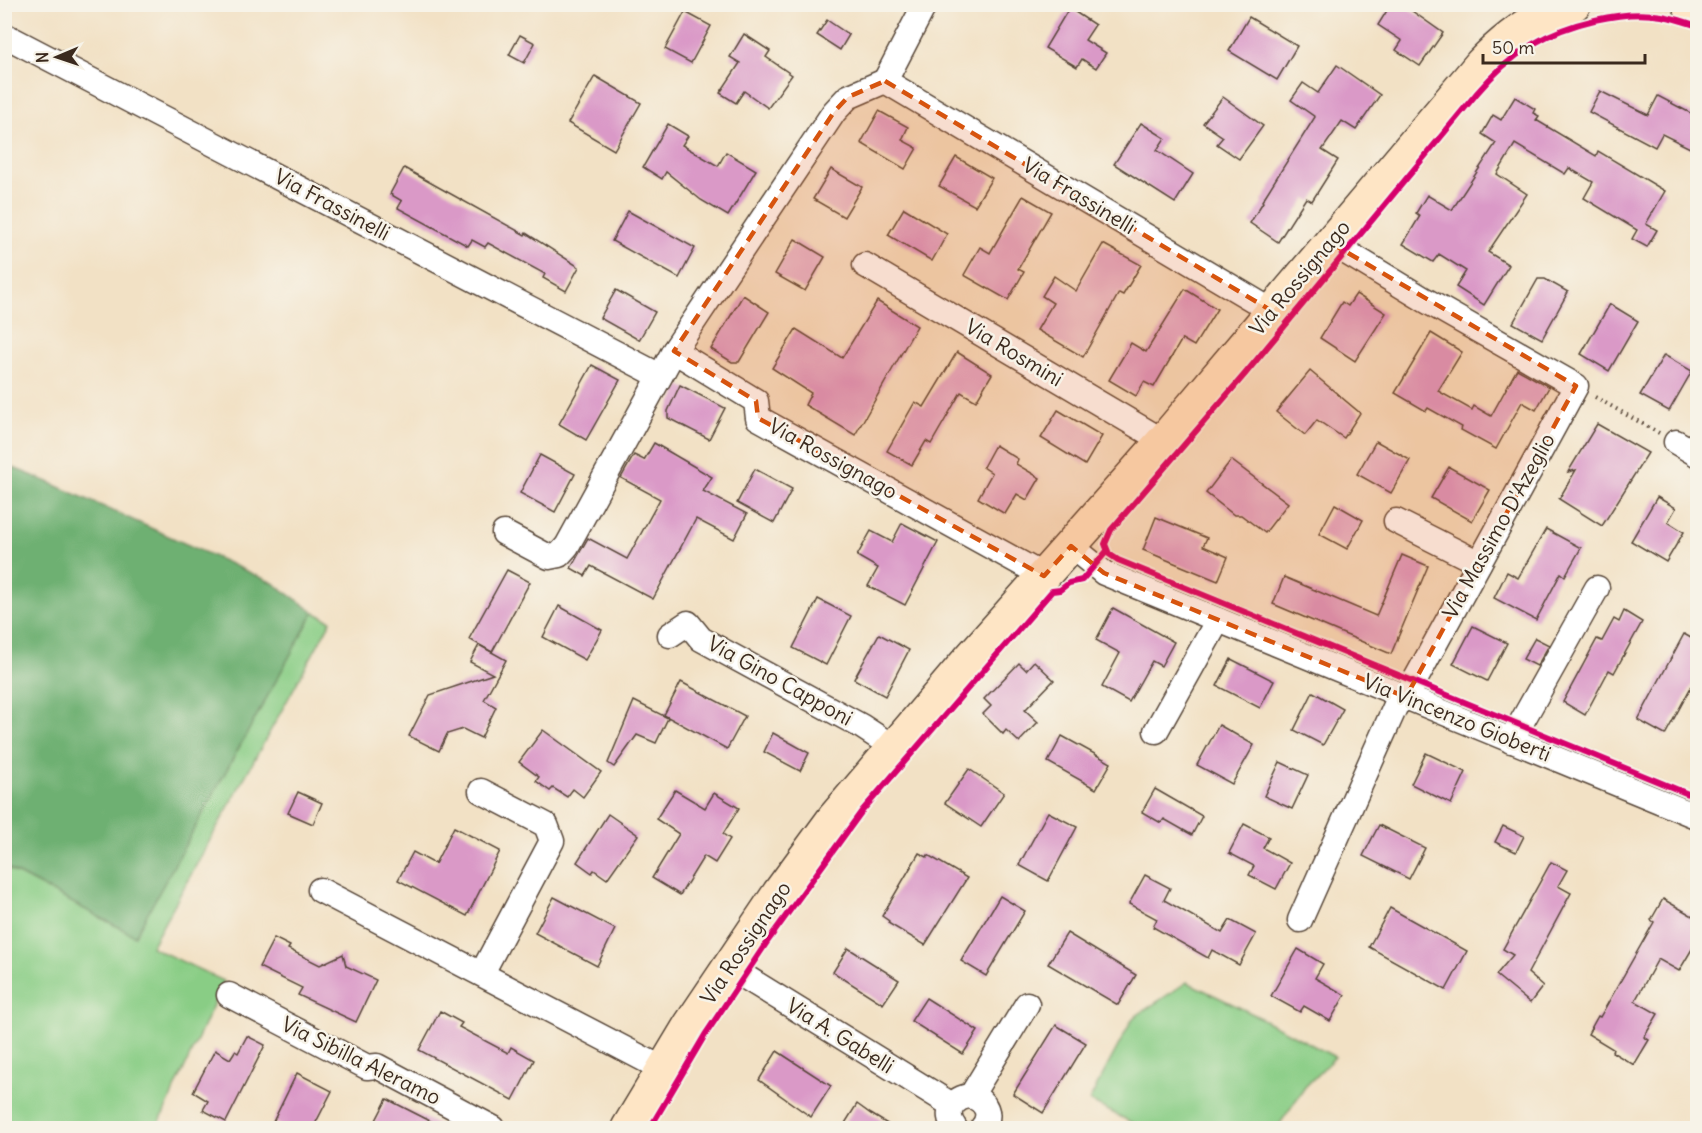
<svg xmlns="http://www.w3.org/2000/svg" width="1702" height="1133" font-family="Delius,sans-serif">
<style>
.green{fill:#89cd85;stroke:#627c52;stroke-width:1.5}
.forest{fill:#6eb072;stroke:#546d48;stroke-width:1.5}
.building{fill:#da99c7}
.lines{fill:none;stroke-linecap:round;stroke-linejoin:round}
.street-casing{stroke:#564537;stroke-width:27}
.secondary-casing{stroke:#564537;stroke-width:36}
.path{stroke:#564537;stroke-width:4;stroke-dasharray:1.5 4.5;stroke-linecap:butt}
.street{stroke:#fff;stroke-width:24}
.secondary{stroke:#fee5c5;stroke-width:33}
.cycleway-casing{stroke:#f7f3e8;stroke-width:10}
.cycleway{stroke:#d6006c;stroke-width:6}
.marked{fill:#d7540e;fill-opacity:0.2;stroke:#d7540e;stroke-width:4.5;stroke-dasharray:12 8;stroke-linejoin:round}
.labels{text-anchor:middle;stroke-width:5;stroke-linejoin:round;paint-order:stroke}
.street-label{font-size:21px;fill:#3b2a1e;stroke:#f7f3e8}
</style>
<rect width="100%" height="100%" fill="#f7f3e8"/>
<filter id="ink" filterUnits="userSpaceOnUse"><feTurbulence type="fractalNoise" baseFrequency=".0167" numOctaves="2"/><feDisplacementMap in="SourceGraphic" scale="12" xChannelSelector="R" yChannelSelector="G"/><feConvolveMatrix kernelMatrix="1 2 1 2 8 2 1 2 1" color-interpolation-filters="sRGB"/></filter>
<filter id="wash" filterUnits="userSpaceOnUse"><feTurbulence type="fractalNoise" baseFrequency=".008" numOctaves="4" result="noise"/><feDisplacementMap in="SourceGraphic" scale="24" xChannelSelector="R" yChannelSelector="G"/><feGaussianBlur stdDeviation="1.35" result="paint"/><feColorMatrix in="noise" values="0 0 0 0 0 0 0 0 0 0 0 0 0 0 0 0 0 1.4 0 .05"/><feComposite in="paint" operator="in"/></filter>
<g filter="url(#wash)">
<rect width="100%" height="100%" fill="#f2e1c5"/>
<!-- green -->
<g class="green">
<path d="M314,612L331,621L151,947L224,981L157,1128H5L4,867L135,935Z"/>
<path d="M1187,982L1255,1015L1335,1057L1305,1087L1277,1128H1143L1089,1101L1133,1018Z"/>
</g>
<!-- forest -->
<path class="forest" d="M4,464L53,484L273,583L314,612L135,936L5,867Z"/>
<g id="blocks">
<!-- building -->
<g class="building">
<path d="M1391,4H1402L1443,33L1420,66L1396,50L1402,41L1378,25Z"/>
<path d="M1069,8L1095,25L1085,40L1106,53L1096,68L1082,59L1077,67L1045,48Z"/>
<path d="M685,12L711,26L691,63L665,49Z"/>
<path d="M1249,17L1297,46L1277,80L1229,51Z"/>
<path d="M827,20L849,35L840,50L817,35Z"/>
<path d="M744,34L770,51L766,57L792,75L768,108L744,91L736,103L720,93L740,63L730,57Z"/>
<path d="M520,35L535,43L524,63L509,55Z"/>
<path d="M1337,65L1380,95L1356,130L1342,121L1322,150L1338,160L1312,201L1306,198L1278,242L1250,223L1263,202L1262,201L1315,117L1291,100L1303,83L1318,93Z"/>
<path d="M595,76L641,103L614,150L568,123Z"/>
<path d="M1600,91L1648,115L1658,96L1698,117V152L1662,134L1655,147L1589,112Z"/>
<path d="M1223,97L1263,126L1239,159L1217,144L1223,137L1203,123Z"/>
<path d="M1515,97L1535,109L1533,113L1539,116L1536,120L1596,156L1598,151L1665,191L1646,224L1657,230L1647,247L1632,239L1637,230L1584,198L1593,182L1569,168L1565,174L1515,144L1497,174L1527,194L1488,252L1509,265L1484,305L1456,287L1466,271L1439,254L1433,262L1403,244L1420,216L1416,213L1427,195L1452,210L1496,143L1482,134L1493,115L1501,120Z"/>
<path d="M879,111L908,127L902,140L917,148L905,169L861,143Z"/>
<path d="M1141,123L1165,138L1157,150L1193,174L1175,203L1114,164Z"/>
<path d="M668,124L688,136L682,145L718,166L726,152L756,170L728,216L701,200L666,172L662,179L643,167Z"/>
<path d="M956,157L992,178L975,206L939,186Z"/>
<path d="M404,168L525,235L526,233L579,267L566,291L543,278L545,274L488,243L485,247L472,240L468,246L398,208L402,201L390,194Z"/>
<path d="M831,169L862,187L844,217L813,199Z"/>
<path d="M1023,196L1051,212L1018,269L1024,272L1008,300L964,275L980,247L990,253Z"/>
<path d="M904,208L947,234L932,261L888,235Z"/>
<path d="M628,211L695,248L679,278L612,241Z"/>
<path d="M795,239L825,257L805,291L775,274Z"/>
<path d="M1103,244L1141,265L1123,295L1119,293L1083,357L1037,330L1053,303L1042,296L1054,276L1076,291Z"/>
<path d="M1538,279H1545L1568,292L1542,339L1513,323Z"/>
<path d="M1185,289L1217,309L1194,346L1182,339L1154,387L1144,382L1136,396L1109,380L1131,343L1146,352Z"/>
<path d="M616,290L655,312L639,340L600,318Z"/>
<path d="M1356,294L1386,313L1355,361L1320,338L1342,302L1348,306Z"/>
<path d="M743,295L769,312L739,362H732L711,349Z"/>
<path d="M877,301L917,326L855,435L805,405L811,393L772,368L796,329L842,358Z"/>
<path d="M1610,304L1638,321L1609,371L1581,354Z"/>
<path d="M1431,333L1462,352L1438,391L1472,410L1474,406L1491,416L1517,369L1549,387L1536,410L1522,402L1496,449L1461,430L1462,427L1428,408L1426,411L1395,393Z"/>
<path d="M957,352L992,374L976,401L961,392L931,444L926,441L912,465L887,451L915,402L924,407Z"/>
<path d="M1664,355L1692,371L1669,411L1640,395Z"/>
<path d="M592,365L620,380L586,440L559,424Z"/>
<path d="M1310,371L1360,413L1344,438L1317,420L1305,435L1276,412Z"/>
<path d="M680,385L725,408L709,439L668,418V411Z"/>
<path d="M1058,410L1102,436L1085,465L1041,438Z"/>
<path d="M1597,424L1648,453L1602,526L1559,499L1576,470L1568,472Z"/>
<path d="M1376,441L1410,460L1391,493L1357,474Z"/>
<path d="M654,443L712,477L703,491L747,514L734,539L696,519L653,599L591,566L585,576L571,568L588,538L627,559L660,499L621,478L634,455L644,460Z"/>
<path d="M995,445L1018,459L1016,464L1040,478L1027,500L1017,494L1005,514L978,498L992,473L983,467Z"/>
<path d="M540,455L575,474L555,512L520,493Z"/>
<path d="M1231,460L1288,503L1265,533L1241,515H1234L1206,493Z"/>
<path d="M1449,467L1490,490L1472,521L1431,498Z"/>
<path d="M755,469L792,489L774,523L737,503Z"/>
<path d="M1657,497L1676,508L1668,522L1684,532L1666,562L1631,541Z"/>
<path d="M1335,504L1363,520L1347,549L1319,534Z"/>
<path d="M1156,517L1207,538L1203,546L1228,557L1218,581L1143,550Z"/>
<path d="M902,523L938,542L905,605L868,586L878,568L857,556L871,531L892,542Z"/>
<path d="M1546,529L1581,548L1565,576L1561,573L1536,620L1494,598L1507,572L1518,578Z"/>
<path d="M1402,555L1428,566L1391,654L1273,604L1284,577L1376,616Z"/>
<path d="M507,570L530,582L492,652L469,639Z"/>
<path d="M818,599L851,616L826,665L793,648Z"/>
<path d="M559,606L602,630L585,660L543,637Z"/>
<path d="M1113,608L1174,642L1161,666L1152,661L1129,702L1102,687L1120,653L1096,640Z"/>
<path d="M1624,611L1642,622L1614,673L1609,670L1585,715L1563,702L1597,639L1602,641L1614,619L1619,622Z"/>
<path d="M1473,626L1507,643L1487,681L1453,664Z"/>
<path d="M879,634L909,650L885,696L854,679Z"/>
<path d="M1684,634L1698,642V674L1665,735L1638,720Z"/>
<path d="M1535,638L1549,645L1537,666L1523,659Z"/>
<path d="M479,645L506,660L484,700L496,707L481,738L463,729L447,734L439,751L409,736L430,695L493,674L470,662Z"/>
<path d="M1231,659L1274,681L1260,708L1217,686Z"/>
<path d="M1034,661L1054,680L1025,710L1038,722L1019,742L1006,730L1003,734L983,714L991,706L984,699L1019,663L1026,670Z"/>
<path d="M681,682L745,716L727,749L664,715Z"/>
<path d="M1313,692L1343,709L1323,745L1294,730Z"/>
<path d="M634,701L668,718L656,743L637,735L614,767L608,763Z"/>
<path d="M1219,725L1254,745L1232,784L1197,765Z"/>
<path d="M543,730L601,772L583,797L573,789L567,797L553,788L550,791L536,781L539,777L519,762Z"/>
<path d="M773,733L809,753L800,771L764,752Z"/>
<path d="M1062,736L1111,763L1096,789L1048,762Z"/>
<path d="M1426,753L1466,772L1451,804L1411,784Z"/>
<path d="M1280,762L1308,775L1292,809L1264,796Z"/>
<path d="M969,769L1004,793L981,827L945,803Z"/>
<path d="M1155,789L1202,816L1192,835L1164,819L1161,823L1142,812Z"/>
<path d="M675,790L705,808L714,793L739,808L723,834L730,839L715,863L704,856L680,895L652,878L679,834L656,819Z"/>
<path d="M298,792L322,803L313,824L288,813Z"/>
<path d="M1048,812L1077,827L1048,881L1019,865Z"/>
<path d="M608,814L638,835L607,879L594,870L592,873L577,862Z"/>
<path d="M1244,824L1269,837L1263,848L1290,863L1276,889L1249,875L1254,866L1229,853Z"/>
<path d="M1379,825L1425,848L1409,879L1363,856Z"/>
<path d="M1503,826L1524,836L1516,852L1495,842Z"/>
<path d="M454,827L500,851L467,916L398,880L413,852L435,864Z"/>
<path d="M919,853L927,857L928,855L967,878L925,945L888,923L889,921L882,916Z"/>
<path d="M1551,862L1567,870L1558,886L1571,893L1528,973L1543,986L1530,1003L1496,975L1513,955L1503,949Z"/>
<path d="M1145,875L1170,888L1164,900L1222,933L1230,920L1256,934L1239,965L1212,950L1208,958L1153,927L1157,919L1129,904Z"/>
<path d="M1000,896L1025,911L986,976L961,961Z"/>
<path d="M554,897L615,929L597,966L535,933Z"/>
<path d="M1663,899L1698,919V939L1679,971L1658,959L1635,1001L1658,1014L1644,1037L1649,1040L1634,1065L1612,1052L1613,1049L1588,1034L1598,1016L1600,1017L1654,922L1651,920Z"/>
<path d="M1390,908L1467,951L1446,990L1369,947Z"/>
<path d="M1067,933L1136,975L1118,1005L1048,964Z"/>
<path d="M274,938L290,946L288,949L320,965L343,954L346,966L376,980L356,1022L298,995L302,988L259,967Z"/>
<path d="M848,948L899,980L883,1004L833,972Z"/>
<path d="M1298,949L1323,964L1315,978L1345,995L1330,1021L1304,1006L1300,1012L1271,996Z"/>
<path d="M926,998L978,1031L963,1054L911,1021Z"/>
<path d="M440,1011L462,1023L459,1027L508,1053L511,1047L534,1060L513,1100L419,1050Z"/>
<path d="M1056,1025L1086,1043L1043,1113L1013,1094Z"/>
<path d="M247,1036L265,1045L226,1122L203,1110L208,1101L193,1092L215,1050L230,1059L235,1051L238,1053Z"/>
<path d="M777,1051L831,1086L811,1117L759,1080Z"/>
<path d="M297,1073L332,1091L313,1128H286L273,1122Z"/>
<path d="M387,1099L444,1128H372Z"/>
<path d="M857,1104L871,1114L894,1128H842Z"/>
</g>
</g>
</g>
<g filter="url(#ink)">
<use href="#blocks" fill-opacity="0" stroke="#564537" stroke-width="1.5"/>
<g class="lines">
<defs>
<g id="street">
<path d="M925,4L885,81L1272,311"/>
<path d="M4,35L660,376"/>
<path d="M865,265L1163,441"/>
<path d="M674,351L834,112L848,97L885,81"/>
<path d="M1676,442L1698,455"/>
<path d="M1396,521L1479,563"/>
<path d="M504,533L549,557L559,555L567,546L674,351L756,401L758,418L1044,576"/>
<path d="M1071,546L1104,573L1698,817"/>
<path d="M670,635L688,623L701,639L861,726L893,747"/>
<path d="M1156,731L1218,620"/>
<path d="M1511,741L1597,588"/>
<path d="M481,791L546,825L552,841L482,973"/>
<path d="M320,890L663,1069"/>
<path d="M1300,920L1396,705L1406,697L1576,386L1425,300L1331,243"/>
<path d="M729,967L952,1105"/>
<path d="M229,995L367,1067L377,1066L493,1128"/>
<path d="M971,1096L1027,1004"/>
<path d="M955,1128C943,1113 953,1097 971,1096C986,1101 993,1115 982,1128"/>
</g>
<g id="secondary">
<path d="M1689,4L1698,7"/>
<path d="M628,1128L690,1025L779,893L834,818L966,663L1163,441L1481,64C1507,37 1537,14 1574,4"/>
</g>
</defs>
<!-- street casing -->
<use href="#street" class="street-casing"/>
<!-- secondary casing -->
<use href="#secondary" class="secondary-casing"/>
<!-- path -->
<path class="path" d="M1595,397L1659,433"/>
<!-- street -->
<use href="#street" class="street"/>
<!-- secondary -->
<use href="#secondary" class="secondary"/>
<defs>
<g id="cycleway">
<path d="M1698,26C1686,22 1674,18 1662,16C1623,9 1566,24 1533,44C1512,57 1493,74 1477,93L1245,374L1111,530L1105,544L1109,554L1118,560L1698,798"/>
<path d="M650,1128L705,1035L767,942L862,811L1052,591L1060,590L1069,583L1082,580L1107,551"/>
</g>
</defs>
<!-- cycleway casing -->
<use href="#cycleway" class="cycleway-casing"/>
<!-- cycleway -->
<use href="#cycleway" class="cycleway"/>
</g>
</g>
<!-- marked area -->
<path class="marked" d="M885,81L1272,311L1331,243L1576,386L1406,697L1104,573L1071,546L1044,576L758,418L756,401L674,351L834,112L848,97Z"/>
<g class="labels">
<!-- street labels -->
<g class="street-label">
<text transform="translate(1079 196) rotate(31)" y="7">Via Frassinelli</text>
<text transform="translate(332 205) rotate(28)" y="7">Via Frassinelli</text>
<text transform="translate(1300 278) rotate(-50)" y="7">Via Rossignago</text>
<text transform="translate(1014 353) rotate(31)" y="7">Via Rosmini</text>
<text transform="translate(833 459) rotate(29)" y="7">Via Rossignago</text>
<text transform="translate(1499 526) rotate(-61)" y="7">Via Massimo D'Azeglio</text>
<text transform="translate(780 681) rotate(29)" y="7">Via Gino Capponi</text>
<text transform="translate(1457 718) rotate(22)" y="7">Via Vincenzo Gioberti</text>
<text transform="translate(746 943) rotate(-56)" y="7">Via Rossignago</text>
<text transform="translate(840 1036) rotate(32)" y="7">Via A. Gabelli</text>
<text transform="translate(361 1061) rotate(26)" y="7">Via Sibilla Aleramo</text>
</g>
</g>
<!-- margin -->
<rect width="1702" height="1133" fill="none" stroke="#f7f3e8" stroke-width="24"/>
<!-- north arrow -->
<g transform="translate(57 57) rotate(268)" stroke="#f7f3e8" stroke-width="4.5" paint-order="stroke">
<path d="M0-4.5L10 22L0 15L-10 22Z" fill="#3b2a1e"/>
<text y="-9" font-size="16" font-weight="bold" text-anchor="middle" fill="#3b2a1e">N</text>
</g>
<!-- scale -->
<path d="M1483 54v9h162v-9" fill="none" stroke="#3b2a1e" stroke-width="3"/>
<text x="1492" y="54" font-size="18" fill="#3b2a1e" stroke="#f7f3e8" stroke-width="4.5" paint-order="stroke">50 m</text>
</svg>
